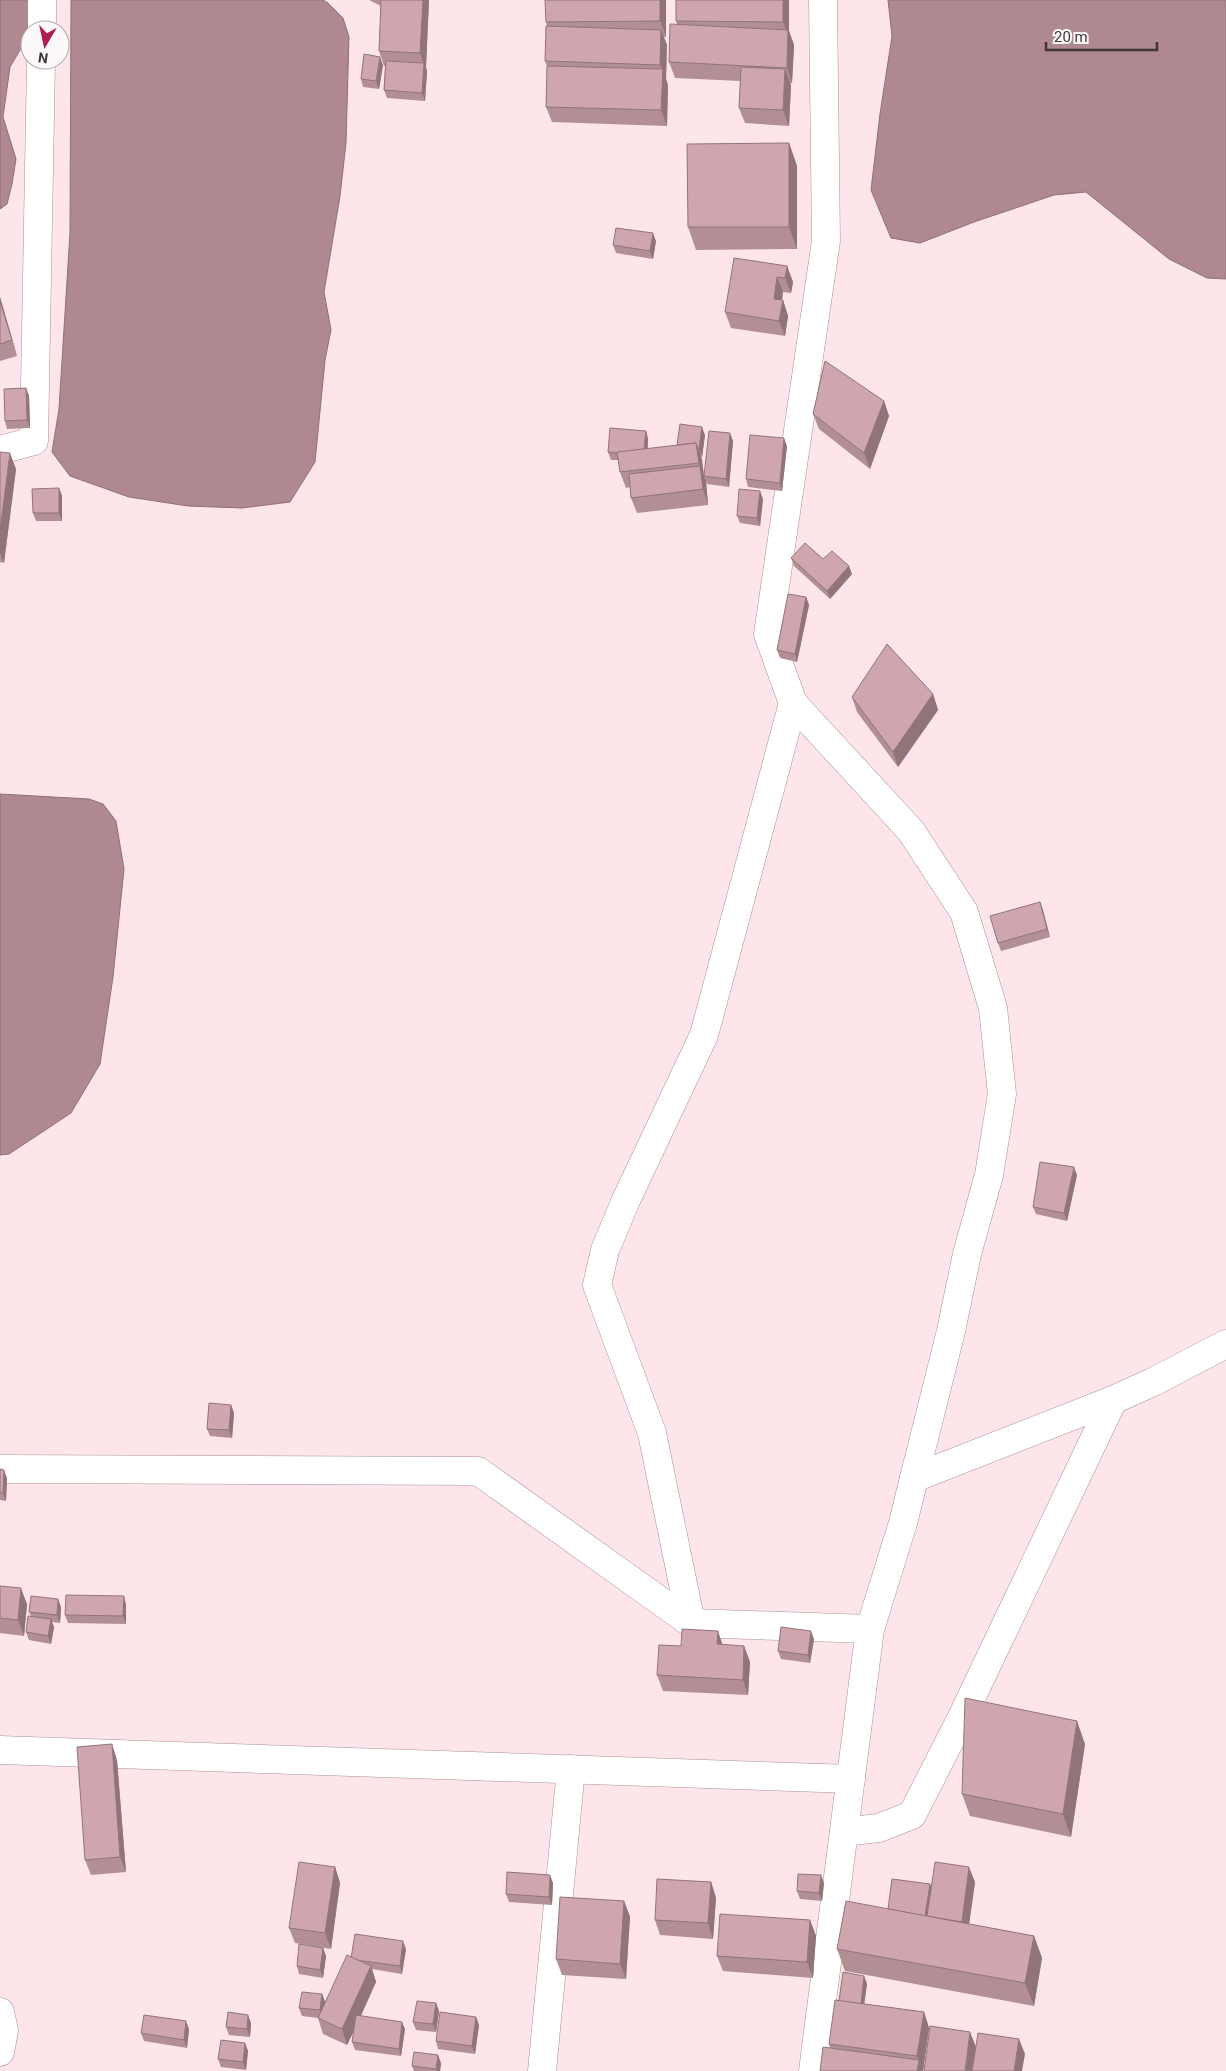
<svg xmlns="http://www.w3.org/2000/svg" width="1226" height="2071" font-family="Roboto,sans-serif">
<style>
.water{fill:#b08990;stroke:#8e7076}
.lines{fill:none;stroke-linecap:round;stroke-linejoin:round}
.minor-casing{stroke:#a89295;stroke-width:29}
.minor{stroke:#fff;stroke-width:28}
.wall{fill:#b28f95}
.shaded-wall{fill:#917479}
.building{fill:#cfa6ad;stroke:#917479}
</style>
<rect width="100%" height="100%" fill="#fee5e9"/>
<!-- water -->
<g class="water">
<path d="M0,0H31L30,33L10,67L3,117L16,159L12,184L7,204L0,209Z"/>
<path d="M71,0H323L328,3L343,18L349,37L346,143L340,196L324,292L331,330L325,360L315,462L290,502L242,508L188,506L129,497L70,476L52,452L59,409L70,233Z"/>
<path d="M888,0H1226V279L1207,278L1169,259L1086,192L1054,195L974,222L920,243L891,238L871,190L880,114L892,36Z"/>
<path d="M0,794L89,799L103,804L116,821L124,869L113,977L100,1064L71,1113L9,1154L0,1155Z"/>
</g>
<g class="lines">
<defs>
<g id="minor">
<path d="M823,0L826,241L768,634L793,703L911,831L964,912L993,1008L1002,1094L989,1175L967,1254L951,1331L914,1478"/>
<path d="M42,30V0"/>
<path d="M0,450L34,441L41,60"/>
<path d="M0,1469L478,1471L691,1623L870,1629"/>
<path d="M691,1623L652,1433L597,1285L605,1250L626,1200L704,1035L793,703"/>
<path d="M0,1750L851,1779"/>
<path d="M844,1832L879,1828L912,1815L962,1717L1113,1400"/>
<path d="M0,2012L4,2031L0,2052"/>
<path d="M542,2071L571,1769"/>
<path d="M813,2071L870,1629L903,1523L914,1478L1113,1400L1153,1382L1226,1344"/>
</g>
</defs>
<!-- minor casing -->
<use href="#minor" class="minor-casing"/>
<!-- minor -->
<use href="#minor" class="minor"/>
</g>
<!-- wall -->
<g class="wall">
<path d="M369,0H429L426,67L427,71L425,101L387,98L384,90L385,66H384L379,51L381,6Z"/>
<path d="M666,0V37H664L667,45L666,79L668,85L667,126L552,122L546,107L547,66L545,61L547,26L546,22Z"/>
<path d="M676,0H789V31L794,45L792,83H790L791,85L789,126L745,123L739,108L741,81L675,78L669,62L677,24L676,21Z"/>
<path d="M383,65L379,89L363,87L361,79Z"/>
<path d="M789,143L797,166V249L696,250L688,227Z"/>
<path d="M656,241L653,259L616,253L613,245Z"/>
<path d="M787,266L793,282L791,293L783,292L782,300H783L788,316L785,336L731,328L725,312Z"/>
<path d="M0,297L17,356L0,361Z"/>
<path d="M26,388L29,396L30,428L7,429L5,421Z"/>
<path d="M884,401L889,416L870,469L819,429L813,414Z"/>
<path d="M646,431L648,439V449L677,445L705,435L702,457H701L704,476L733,441L729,487L707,484L706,481L708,505L637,513L631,498L630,487L626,488L620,472L619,460H611L608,452Z"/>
<path d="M787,446L782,491L748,487L746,479Z"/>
<path d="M0,452L16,469L4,563L0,562Z"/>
<path d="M59,488L62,496V521H36L33,513Z"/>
<path d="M763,499L760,526L740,523L737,516Z"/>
<path d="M791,558L823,559L852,574L830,599L794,566Z"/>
<path d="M806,597L809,605L797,662L780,658L777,650Z"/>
<path d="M933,694L938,710L898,767L857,712L852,697Z"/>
<path d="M1040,902L1050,937L1001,951L998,943Z"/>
<path d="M1077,1175L1067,1221L1036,1214L1033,1207Z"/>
<path d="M231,1405L234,1413L232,1438L210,1436L207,1429Z"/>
<path d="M0,1469L7,1478L6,1501L0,1500Z"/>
<path d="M0,1586L27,1604L24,1636L0,1633Z"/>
<path d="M126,1604V1624L68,1623L65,1615Z"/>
<path d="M61,1607L60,1623L52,1622L54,1627L51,1644L29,1640L26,1632L31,1616L29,1612Z"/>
<path d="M814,1639L810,1663L781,1659L778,1651Z"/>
<path d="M723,1645L744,1646L750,1662L748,1695L663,1691L657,1675L681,1646Z"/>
<path d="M1085,1744L1071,1837L970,1816L962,1794Z"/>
<path d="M117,1760L126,1872L91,1875L85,1860Z"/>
<path d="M335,1867L340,1883L331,1949L295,1943L289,1928Z"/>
<path d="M711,1882L716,1898L713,1939L660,1935L655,1920Z"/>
<path d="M975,1882L969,1924L1034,1936L1042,1958L1034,2006L845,1971L837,1949L888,1909L930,1884L931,1888Z"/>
<path d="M553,1883L552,1905L509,1902L506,1894Z"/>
<path d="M824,1883L822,1901L800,1899L797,1891Z"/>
<path d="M624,1901L630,1917L626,1979L562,1975L556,1959Z"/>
<path d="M810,1920L816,1936L813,1978L723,1971L717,1956Z"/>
<path d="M323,1948L326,1956L323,1978L299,1974L297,1966Z"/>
<path d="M406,1949L402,1974L372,1969L376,1982L361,2016L405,2029L401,2056L355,2050L352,2042L354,2031L347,2045L323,2034L318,2018L302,2016L299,2008L322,1994L325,2002L351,1958Z"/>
<path d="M864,1976L867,1984L864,2004L924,2012L929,2028L923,2071L830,2048L829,2044L839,2001Z"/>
<path d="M436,2003L439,2011L436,2032L416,2030L413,2022Z"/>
<path d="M476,2017L479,2025L475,2054L438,2049L436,2041Z"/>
<path d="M251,2023L250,2037L229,2035L226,2027Z"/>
<path d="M189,2029L187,2048L144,2041L141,2033Z"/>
<path d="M245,2043L248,2051L246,2070L221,2067L218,2059Z"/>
<path d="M441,2063L440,2071H414L412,2066Z"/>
</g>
<!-- shaded-wall -->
<g class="shaded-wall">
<path d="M423,0H429L426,67L427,71L425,101L422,93L424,65L420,53Z"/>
<path d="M660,0H666V37L660,21Z"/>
<path d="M783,0H789V31L794,45L792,83L787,68L788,35L783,22Z"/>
<path d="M661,30L667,45L666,79L668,85L667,126L661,110L663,71L660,65Z"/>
<path d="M380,57L383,65L379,89L376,81Z"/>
<path d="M785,69L791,85L789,126L783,110Z"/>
<path d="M789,143L797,166V249L789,227Z"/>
<path d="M653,233L656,241L653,259L650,251Z"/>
<path d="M787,266L793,282L791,293L785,278Z"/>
<path d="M777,277L783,292L780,314L774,299Z"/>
<path d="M0,297L17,356L12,340L0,301Z"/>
<path d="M783,300L788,316L785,336L779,321Z"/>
<path d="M26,388L29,396L30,428L27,420Z"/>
<path d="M884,401L889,416L870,469L864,453Z"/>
<path d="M702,427L705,435L702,457L699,449Z"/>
<path d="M646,431L648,439L646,462L644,454Z"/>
<path d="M730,433L733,441L729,487L726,479Z"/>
<path d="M784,438L787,446L782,491L780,483Z"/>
<path d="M696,443L702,459L704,477L706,481L708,505L703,489L700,467L699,463Z"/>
<path d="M10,453L16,469L4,563L0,553V531Z"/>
<path d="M59,488L62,496V521L59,513Z"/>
<path d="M760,491L763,499L760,526L757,518Z"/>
<path d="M849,566L852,574L830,599L827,591Z"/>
<path d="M806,597L809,605L797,662L795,654Z"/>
<path d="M933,694L938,710L898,767L893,752Z"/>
<path d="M1040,902L1043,910L1050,937L1047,929Z"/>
<path d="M1074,1167L1077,1175L1067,1221L1064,1213Z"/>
<path d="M231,1405L234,1413L232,1438L229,1430Z"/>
<path d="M4,1470L7,1478L6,1501L3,1493Z"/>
<path d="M21,1588L27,1604L24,1636L18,1620Z"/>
<path d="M124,1596L126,1604V1624L123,1616Z"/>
<path d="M58,1599L61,1607L60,1623L57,1615Z"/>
<path d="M51,1619L54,1627L51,1644L48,1636Z"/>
<path d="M718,1631L723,1646L717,1644Z"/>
<path d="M811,1631L814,1639L810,1663L808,1655Z"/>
<path d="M744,1646L750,1662L748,1695L743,1680Z"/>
<path d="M1077,1721L1085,1744L1071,1837L1063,1814Z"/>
<path d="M112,1744L117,1760L126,1872L120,1857Z"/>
<path d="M335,1867L340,1883L331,1949L325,1933Z"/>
<path d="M969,1867L975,1882L967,1939L961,1924Z"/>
<path d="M550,1875L553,1883L552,1905L549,1897Z"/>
<path d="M821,1875L824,1883L822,1901L819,1893Z"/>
<path d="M711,1882L716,1898L713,1939L708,1923Z"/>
<path d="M930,1884L933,1892L929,1919L924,1924Z"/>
<path d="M624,1901L630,1917L626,1979L620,1964Z"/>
<path d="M810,1920L816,1936L813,1978L807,1962Z"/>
<path d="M1034,1936L1042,1958L1034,2006L1025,1983Z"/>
<path d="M403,1941L406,1949L402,1974L400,1966Z"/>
<path d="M323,1948L326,1956L323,1978L320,1970Z"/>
<path d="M371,1966L376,1982L347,2045L342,2029Z"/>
<path d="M864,1976L867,1984L863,2013L860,2005Z"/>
<path d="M322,1994L325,2002L323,2018L320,2010Z"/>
<path d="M436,2003L439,2011L436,2032L433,2024Z"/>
<path d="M924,2012L929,2028L923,2071H917L919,2061L917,2056Z"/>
<path d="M248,2015L251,2023L250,2037L247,2029Z"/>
<path d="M476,2017L479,2025L475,2054L472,2046Z"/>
<path d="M186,2021L189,2029L187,2048L184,2040Z"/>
<path d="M402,2022L405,2029L401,2056L399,2049Z"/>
<path d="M970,2032L976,2047L973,2071H965Z"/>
<path d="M1019,2039L1025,2054L1022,2071H1014Z"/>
<path d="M245,2043L248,2051L246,2070L243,2062Z"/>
<path d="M438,2055L441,2063L440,2071H437L436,2069Z"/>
</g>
<!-- building -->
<g class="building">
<path d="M381,0H423L420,53L379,51Z"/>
<path d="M545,0H660V21L546,22Z"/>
<path d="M676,0H783V22L676,21Z"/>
<path d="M670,24L788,30L787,68L669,62Z"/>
<path d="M546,26L661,30L660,65L545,61Z"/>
<path d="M364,54L380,57L376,81L361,79Z"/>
<path d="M386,61L424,63L422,93L384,90Z"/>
<path d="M547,66L663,69L661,110L546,107Z"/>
<path d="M741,67L785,69L783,110L739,108Z"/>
<path d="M789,143V227H688L687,144Z"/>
<path d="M616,228L653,233L650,251L613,245Z"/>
<path d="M734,258L787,266L785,278L777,277L774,299L783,300L779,321L725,312Z"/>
<path d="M0,301L12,340L0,344Z"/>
<path d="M825,361L884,401L864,453L813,414Z"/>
<path d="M26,388L27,420L5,421L4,389Z"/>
<path d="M680,424L702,427L699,449H698L696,443L677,445Z"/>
<path d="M610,428L646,431L644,449L617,453L608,452Z"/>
<path d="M709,431L730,433L726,479L704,476Z"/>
<path d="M750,435L784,438L780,483L746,479Z"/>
<path d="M696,443L699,463L620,472L617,452Z"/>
<path d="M0,452L10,453L0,531Z"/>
<path d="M700,466L703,489L631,498L629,474Z"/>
<path d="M59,488V513H33L32,489Z"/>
<path d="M739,489L760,491L757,518L737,516Z"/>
<path d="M805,543L823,559L832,551L849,566L827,591L791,558Z"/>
<path d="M788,594L806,597L795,654L777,650Z"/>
<path d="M887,644L933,694L893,752L852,697Z"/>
<path d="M1040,902L1047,929L998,943L990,916Z"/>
<path d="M1040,1162L1074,1167L1064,1213L1033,1207Z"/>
<path d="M209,1403L231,1405L229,1430L207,1429Z"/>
<path d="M0,1469L4,1470L3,1493L0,1492Z"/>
<path d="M0,1586L21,1588L18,1620L0,1618Z"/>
<path d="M66,1595L124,1596L123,1616L65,1615Z"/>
<path d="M31,1596L58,1599L57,1615L29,1612Z"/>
<path d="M28,1616L51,1619L48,1636L26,1632Z"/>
<path d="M781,1627L811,1631L808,1655L778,1651Z"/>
<path d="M682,1629L718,1631L717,1644L744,1646L743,1680L657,1675L659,1645L681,1646Z"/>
<path d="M965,1698L1077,1721L1063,1814L962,1794Z"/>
<path d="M112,1744L120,1857L85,1860L77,1747Z"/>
<path d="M299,1862L335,1867L325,1933L289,1928Z"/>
<path d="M935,1862L969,1867L962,1922L927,1916Z"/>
<path d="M507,1872L550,1875L549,1897L506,1894Z"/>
<path d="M798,1874L821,1875L819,1893L797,1891Z"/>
<path d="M657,1879L711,1882L708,1923L655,1920Z"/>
<path d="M892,1879L930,1884L925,1916L888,1909Z"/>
<path d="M560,1897L624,1901L620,1964L556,1959Z"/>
<path d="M846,1901L1034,1936L1025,1983L837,1949Z"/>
<path d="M720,1914L810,1920L807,1962L717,1956Z"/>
<path d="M355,1934L403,1941L400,1966L356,1960L351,1958Z"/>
<path d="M299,1944L323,1948L320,1970L297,1966Z"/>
<path d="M347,1955L371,1966L342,2029L318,2018Z"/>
<path d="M843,1972L864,1976L861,2004L839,2001Z"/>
<path d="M302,1992L322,1994L320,2010L299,2008Z"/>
<path d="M835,2000L924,2012L917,2056L829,2044Z"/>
<path d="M417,2001L436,2003L433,2024L413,2022Z"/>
<path d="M228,2012L248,2015L247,2029L226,2027Z"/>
<path d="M440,2012L476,2017L472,2046L436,2041Z"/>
<path d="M144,2015L186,2021L184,2040L141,2033Z"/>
<path d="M356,2015L402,2022L399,2049L352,2042Z"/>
<path d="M930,2026L970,2032L965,2071H924Z"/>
<path d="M978,2033L1019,2039L1014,2071H972Z"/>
<path d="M221,2040L245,2043L243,2062L218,2059Z"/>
<path d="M823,2047L919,2060L917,2071H820Z"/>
<path d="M414,2052L438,2055L436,2069L412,2066Z"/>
</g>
<!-- north arrow -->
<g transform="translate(45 45) rotate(189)"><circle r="24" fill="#fdf8f9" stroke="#b1abac"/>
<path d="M0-4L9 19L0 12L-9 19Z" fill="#ae1d50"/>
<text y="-8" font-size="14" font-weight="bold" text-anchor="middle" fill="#403738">N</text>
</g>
<!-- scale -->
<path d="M1046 42v8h111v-8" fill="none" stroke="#403738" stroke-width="2.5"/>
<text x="1054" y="42" font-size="15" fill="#403738" stroke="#fdf8f9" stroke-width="4" paint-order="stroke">20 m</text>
</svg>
